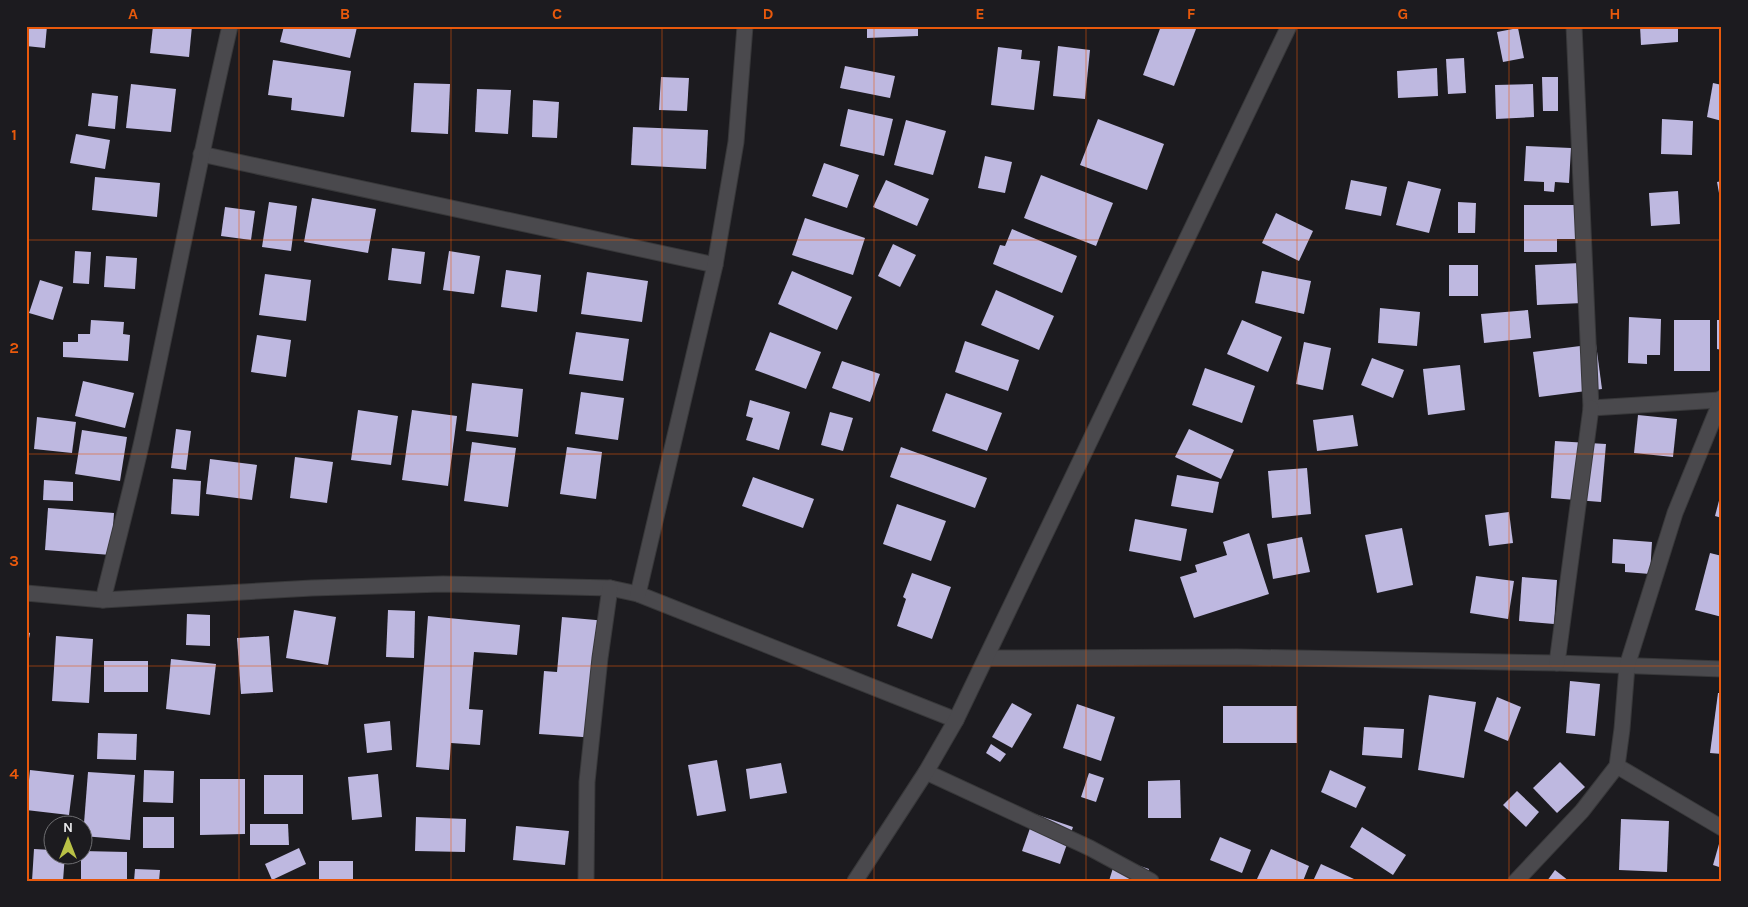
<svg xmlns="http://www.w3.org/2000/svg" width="1748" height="907" font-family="Karla,sans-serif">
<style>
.building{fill:#beb8e0}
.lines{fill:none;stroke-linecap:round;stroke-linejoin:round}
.minor-casing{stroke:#38383a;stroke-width:17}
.minor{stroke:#4a494d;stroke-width:15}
.grid{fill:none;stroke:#e8590c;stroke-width:1;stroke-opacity:0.55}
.neatline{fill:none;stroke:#e8590c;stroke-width:2}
.grid-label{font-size:16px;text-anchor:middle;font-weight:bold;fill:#e8590c}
</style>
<rect width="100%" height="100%" fill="#1c1b1f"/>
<!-- building -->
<g class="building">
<path d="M26,26H47L45,48L26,46Z"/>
<path d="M153,26H192L189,57L150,53Z"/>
<path d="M284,26H355L357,27L350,58L280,42Z"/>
<path d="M867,26H918V36L867,38Z"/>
<path d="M1161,26H1189L1196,29L1174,86L1143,75Z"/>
<path d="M1640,26H1678V42L1641,45Z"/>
<path d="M1518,28L1524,58L1503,62L1497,32Z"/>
<path d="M1058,46L1090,50L1085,99L1053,96Z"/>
<path d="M998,47L1022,50L1021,59L1040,61L1034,110L991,105Z"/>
<path d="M1464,58L1466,93L1448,94L1446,59Z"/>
<path d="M273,60L351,71L344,117L291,110L292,98L268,95Z"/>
<path d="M845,66L895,76L890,98L840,88Z"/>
<path d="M1437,68L1438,96L1398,98L1397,71Z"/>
<path d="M661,77L689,78L687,111L659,110Z"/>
<path d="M1542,77H1558V111H1543Z"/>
<path d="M414,83L450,84L448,134L411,132Z"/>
<path d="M1713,83L1722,85V121L1707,117Z"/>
<path d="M131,84L176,89L171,132L126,128Z"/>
<path d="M1533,84L1534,117L1496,119L1495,85Z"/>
<path d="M477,89L511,90L508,134L475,132Z"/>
<path d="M92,93L118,96L115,129L88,126Z"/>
<path d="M533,100L559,102L557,138L532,137Z"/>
<path d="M848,109L893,119L884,156L840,146Z"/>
<path d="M1098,119L1164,144L1147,190L1080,165Z"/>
<path d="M1662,119L1693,121L1692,155L1661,154Z"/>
<path d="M906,120L946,131L933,175L894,165Z"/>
<path d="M633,127L708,130L706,169L631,165Z"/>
<path d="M76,134L110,140L105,169L70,163Z"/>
<path d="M1526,146L1571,148L1569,183L1555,182L1554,192L1544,191V182L1524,181Z"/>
<path d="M985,156L1012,162L1005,193L978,188Z"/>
<path d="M824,163L859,175L847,208L812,196Z"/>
<path d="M1041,175L1113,203L1096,246L1024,218Z"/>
<path d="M95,177L160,183L157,217L92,210Z"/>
<path d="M886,180L929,199L917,226L873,207Z"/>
<path d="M1351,180L1387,187L1381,216L1345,209Z"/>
<path d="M1408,181L1441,189L1429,233L1396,225Z"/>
<path d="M1722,181V204H1721L1717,182Z"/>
<path d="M1678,191L1680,224L1651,226L1649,193Z"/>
<path d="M312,198L376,209L368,253L304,242Z"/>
<path d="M269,202L297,206L291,251L262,247Z"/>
<path d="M1458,202L1476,203L1475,233H1458Z"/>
<path d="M1524,205H1588L1587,239H1557V252H1524Z"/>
<path d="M225,207L255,211L251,240L221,236Z"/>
<path d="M1276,213L1313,231L1299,261L1262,243Z"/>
<path d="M805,218L865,238L853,275L792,255Z"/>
<path d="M1012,229L1077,256L1062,293L993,264L1000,245L1005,246Z"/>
<path d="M893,244L916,255L900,287L878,276Z"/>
<path d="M392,248L425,252L421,284L388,280Z"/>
<path d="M75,251L91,252L89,284L73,283Z"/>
<path d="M449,251L480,256L474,294L443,290Z"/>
<path d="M106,256L137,258L135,289L104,287Z"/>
<path d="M1581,263L1583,303L1537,305L1535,265Z"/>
<rect x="1449" y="265" width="29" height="31"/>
<path d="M506,270L541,275L537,312L501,307Z"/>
<path d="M792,271L852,297L837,330L778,304Z"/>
<path d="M1262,271L1311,281L1304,314L1255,303Z"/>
<path d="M587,272L648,281L642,322L581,314Z"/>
<path d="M265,274L311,280L306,321L259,315Z"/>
<path d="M40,280L63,287L53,320L29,313Z"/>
<path d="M996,290L1054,316L1039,350L981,325Z"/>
<path d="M1380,308L1420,312L1417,346L1378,343Z"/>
<path d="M1528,310L1531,338L1484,343L1481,314Z"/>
<path d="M1629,317L1661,319L1660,355H1647V364L1628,363Z"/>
<path d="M91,320L124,322L123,334L130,335L128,361L63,357V342H78V334H90Z"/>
<path d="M1242,320L1282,337L1268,372L1227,354Z"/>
<rect x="1674" y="320" width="36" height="51"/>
<path d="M1717,320H1722V350L1717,349Z"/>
<path d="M576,332L629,339L623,381L569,374Z"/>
<path d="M770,332L821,352L806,389L755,370Z"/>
<path d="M257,335L291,340L286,377L251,372Z"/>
<path d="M965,341L1019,360L1008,391L955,372Z"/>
<path d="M1304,342L1331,348L1323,390L1296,384Z"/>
<path d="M1596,344L1602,389L1539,397L1533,352Z"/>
<path d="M1372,358L1404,370L1393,398L1361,385Z"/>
<path d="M842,361L880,374L870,402L832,388Z"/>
<path d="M1460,365L1465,410L1428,415L1423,369Z"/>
<path d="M1205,368L1255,386L1242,423L1192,405Z"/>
<path d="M83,381L134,393L125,428L75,416Z"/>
<path d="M472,383L523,389L518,437L466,431Z"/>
<path d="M581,392L624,398L618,440L575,434Z"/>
<path d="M946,393L1002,413L987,451L932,431Z"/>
<path d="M750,400L790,412L779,450L746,440L753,418L746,416Z"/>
<path d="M358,410L398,416L391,465L351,460Z"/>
<path d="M412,410L457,416L448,486L402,480Z"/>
<path d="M830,412L853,418L843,451L821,445Z"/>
<path d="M1353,415L1358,446L1317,451L1313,420Z"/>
<path d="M1638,415L1677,419L1673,457L1634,453Z"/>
<path d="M37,417L76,422L72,453L34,449Z"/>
<path d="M176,429L191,431L186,470L171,468Z"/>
<path d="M1189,429L1234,450L1221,479L1175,457Z"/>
<path d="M82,430L127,437L120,481L75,474Z"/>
<path d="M1555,441L1606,444L1601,502L1551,498Z"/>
<path d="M472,442L516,448L508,507L464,501Z"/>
<path d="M567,447L602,452L596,499L560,494Z"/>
<path d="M901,447L987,478L975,508L890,477Z"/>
<path d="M295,457L333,462L327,503L290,498Z"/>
<path d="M210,459L257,465L252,500L206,494Z"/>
<path d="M1307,468L1311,514L1272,518L1268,471Z"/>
<path d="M1177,475L1219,482L1213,513L1171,506Z"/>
<path d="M753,477L814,499L803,528L742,506Z"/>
<path d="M173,479L201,481L199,516L171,514Z"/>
<path d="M44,480L73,482V501L43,500Z"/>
<path d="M1721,493H1722V518L1715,516Z"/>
<path d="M897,504L946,521L931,561L883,544Z"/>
<path d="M48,508L114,513L111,555L45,550Z"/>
<path d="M1509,512L1513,543L1489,546L1485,515Z"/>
<path d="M1135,519L1187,529L1181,561L1129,551Z"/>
<path d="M1402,528L1413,585L1377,593L1365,535Z"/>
<path d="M1249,533L1269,594L1194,618L1180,577L1197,572L1195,565L1227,555L1223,542Z"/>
<path d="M1302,537L1310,572L1273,579L1267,544Z"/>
<path d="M1613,539L1652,542L1650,574L1625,572V564L1612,563Z"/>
<path d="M1710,553L1722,556V617L1695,610Z"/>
<path d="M912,573L951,587L932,639L897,626L906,599L903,597Z"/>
<path d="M1476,576L1514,581L1508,619L1470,613Z"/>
<path d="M1522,577L1557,580L1554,624L1519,621Z"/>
<path d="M294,610L336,617L328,665L286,658Z"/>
<path d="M388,610L415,611L414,658L386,657Z"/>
<path d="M187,614L210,615V646L186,645Z"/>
<path d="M428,616L520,625L517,655L474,652L469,709L483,710L480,745L451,743L449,770L416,767Z"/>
<path d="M562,617L607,621L597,738L539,734L544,671L557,672Z"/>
<path d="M26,632L30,633L27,649H26Z"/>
<path d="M56,636L93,639L89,703L52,701Z"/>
<path d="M269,636L273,692L241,694L237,638Z"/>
<path d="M171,659L216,664L210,715L166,709Z"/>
<rect x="104" y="661" width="44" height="31"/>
<path d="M1570,681L1600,684L1595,736L1566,733Z"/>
<path d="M1718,693H1722V754L1710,753Z"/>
<path d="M1429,695L1476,702L1464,778L1418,770Z"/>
<path d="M1497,697L1521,707L1508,741L1484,731Z"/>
<path d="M1012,703L1032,714L1012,748L992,737Z"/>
<path d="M1077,704L1115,717L1101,761L1063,748Z"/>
<rect x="1223" y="706" width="74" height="37"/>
<path d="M390,721L392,750L367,753L364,724Z"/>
<path d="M1364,727L1404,729L1402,758L1362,755Z"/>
<path d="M98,733L137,734L136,760L97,759Z"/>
<path d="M991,744L1006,754L1000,762L986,753Z"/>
<path d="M717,760L726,811L697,816L688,765Z"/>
<path d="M1560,762L1585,787L1557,813L1533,788Z"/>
<path d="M781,763L787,793L750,799L746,769Z"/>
<path d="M30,770L74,775L69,815L26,810Z"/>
<path d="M144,770L174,771L173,803L143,802Z"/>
<path d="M1330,770L1366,787L1356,808L1321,792Z"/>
<path d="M88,772L135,775L130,840L83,836Z"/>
<path d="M1089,773L1104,778L1096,802L1081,797Z"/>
<path d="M378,774L382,817L352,820L348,777Z"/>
<rect x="264" y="775" width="39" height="39"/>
<path d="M200,779H245V834L200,835Z"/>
<path d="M1180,780L1181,818H1148V781Z"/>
<path d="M1517,791L1539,812L1526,827L1503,805Z"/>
<path d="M1035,814L1073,827L1060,864L1022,851Z"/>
<rect x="143" y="817" width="31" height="31"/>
<path d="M416,817L466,819L465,852L415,851Z"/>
<path d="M1621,819L1669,821L1667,872L1619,870Z"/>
<path d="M250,824H288L289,845H250Z"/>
<path d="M516,826L569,831L565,865L513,860Z"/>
<path d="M1362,827L1406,855L1393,875L1350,847Z"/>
<path d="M1220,837L1251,850L1242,873L1210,860Z"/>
<path d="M1721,837H1722V868L1713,865Z"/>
<path d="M299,848L306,864L272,880L265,864Z"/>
<path d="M34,849L52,850V854H65L63,881H32Z"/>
<path d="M1271,849L1309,866L1303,881H1256Z"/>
<path d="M82,851L127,852V881H81V854H82Z"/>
<path d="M1116,858L1149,869L1145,881H1109Z"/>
<rect x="319" y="861" width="34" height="20"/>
<path d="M1321,864L1354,879L1353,881H1313Z"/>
<path d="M135,869L160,870L159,881H134Z"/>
<path d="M1555,870L1569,881H1547Z"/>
</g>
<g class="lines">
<defs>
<g id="minor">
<path d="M1574,26L1591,408L1720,400"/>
<path d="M201,154L715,265"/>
<path d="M26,593L103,600L312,588L443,584L610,588L638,594L956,720"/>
<path d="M638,594L715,265L736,142L745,26"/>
<path d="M103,600C116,547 130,494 142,441C172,303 198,164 230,26"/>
<path d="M987,658L1237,657L1557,663L1722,669"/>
<path d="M1557,663L1591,408"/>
<path d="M1617,766L1722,828"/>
<path d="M926,772L1090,848L1151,881"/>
<path d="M586,881L587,782L600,658L610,588"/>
<path d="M855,881L926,772L956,720L1289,26"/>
<path d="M1516,881L1582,811L1617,766L1622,729L1627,666L1675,513L1722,398"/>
</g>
</defs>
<!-- minor casing -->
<use href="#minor" class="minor-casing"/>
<!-- minor -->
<use href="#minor" class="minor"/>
</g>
<!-- grid -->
<path class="grid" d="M239,26V881M451,26V881M662,26V881M874,26V881M1086,26V881M1297,26V881M1509,26V881M26,240H1722M26,454H1722M26,666H1722"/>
<!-- border -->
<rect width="1748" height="907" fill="none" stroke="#1c1b1f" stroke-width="55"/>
<!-- north arrow -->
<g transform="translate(68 840)"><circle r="24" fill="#1c1b1f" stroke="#6d6d70"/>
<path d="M0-4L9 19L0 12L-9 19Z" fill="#b9c146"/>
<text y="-8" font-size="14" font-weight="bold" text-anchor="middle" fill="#e7e7e9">N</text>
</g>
<rect x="28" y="28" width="1692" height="852" class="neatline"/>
<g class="grid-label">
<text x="133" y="19">A</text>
<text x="345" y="19">B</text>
<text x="557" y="19">C</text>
<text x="768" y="19">D</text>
<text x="980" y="19">E</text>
<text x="1191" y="19">F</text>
<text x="1403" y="19">G</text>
<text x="1615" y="19">H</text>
<text x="14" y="140">1</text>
<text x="14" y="353">2</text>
<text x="14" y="566">3</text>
<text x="14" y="779">4</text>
</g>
</svg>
